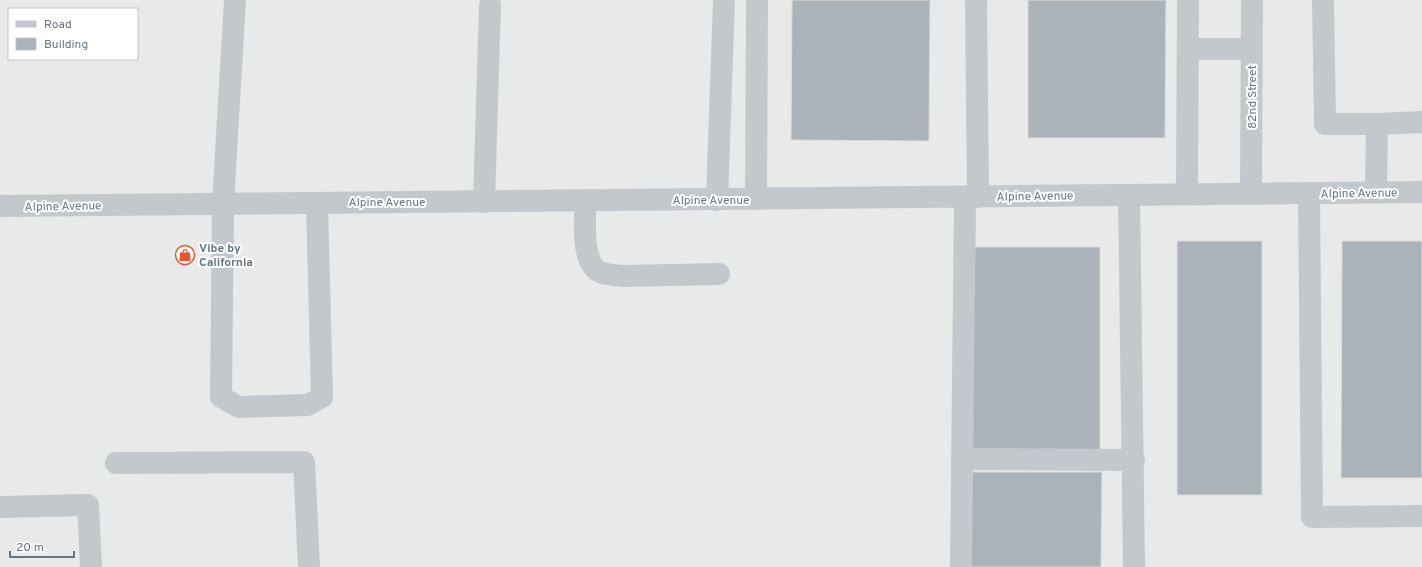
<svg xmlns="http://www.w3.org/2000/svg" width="1422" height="567" font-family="Overpass,sans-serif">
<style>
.built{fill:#e8e9e9;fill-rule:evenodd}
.building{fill:#aab3b9;stroke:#dcdcda}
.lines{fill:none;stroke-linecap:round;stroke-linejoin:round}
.minor{stroke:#c3c8cc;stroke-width:22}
.labels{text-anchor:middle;stroke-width:4;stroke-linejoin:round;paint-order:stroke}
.street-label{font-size:12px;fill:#657683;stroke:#fff}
.poi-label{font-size:12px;font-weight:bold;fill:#657683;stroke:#fff;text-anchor:start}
</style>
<rect width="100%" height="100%" fill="#fafaf8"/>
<!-- built -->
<path class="built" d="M0,0H1422V567H0ZM9,9H137V59H9Z"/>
<!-- building -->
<g class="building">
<path d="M792,0H930L929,141L791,140Z"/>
<path d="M1028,0H1166L1165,138H1028Z"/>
<rect x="1177" y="241" width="85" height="254"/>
<path d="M1342,241H1422V478H1341Z"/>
<rect x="972" y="247" width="128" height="204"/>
<path d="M971,472H1102L1101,567H970Z"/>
</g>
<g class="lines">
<!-- minor -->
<g class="minor">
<path d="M235,0L223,204L221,397L239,407L308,405L322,397L317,203"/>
<path d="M976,0L978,197"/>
<path d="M1323,0L1325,124H1377"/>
<path d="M1188,49H1252"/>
<path d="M1376,192L1377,124L1422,122"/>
<path d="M1309,193L1312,517L1422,516"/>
<path d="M1187,194L1188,0"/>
<path d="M1251,194L1252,0"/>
<path d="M1129,195L1134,567"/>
<path d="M756,199L757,0"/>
<path d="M717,200L724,0"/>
<path d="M585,201C586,219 580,262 600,272C607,275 614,275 622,276L719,274"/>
<path d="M484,202L490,5"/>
<path d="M0,206L1422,192"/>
<path d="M963,459L1134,460"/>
<path d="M116,463L304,462L309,567"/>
<path d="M0,507L88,505L91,567"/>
<path d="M961,567L965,197"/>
</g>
</g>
<!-- icons -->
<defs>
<symbol id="shop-ring" viewBox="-11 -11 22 22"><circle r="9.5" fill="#fff" stroke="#e4572e" stroke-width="1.5"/><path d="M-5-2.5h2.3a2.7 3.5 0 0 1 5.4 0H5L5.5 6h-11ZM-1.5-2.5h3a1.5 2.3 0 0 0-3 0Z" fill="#e4572e"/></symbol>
</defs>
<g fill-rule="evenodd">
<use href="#shop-ring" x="174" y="244" width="22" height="22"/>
</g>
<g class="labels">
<!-- street labels -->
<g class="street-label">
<text transform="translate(1252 97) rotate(-90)" y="4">82nd Street</text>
<text transform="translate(1359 193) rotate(-1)" y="4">Alpine Avenue</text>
<text transform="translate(1035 196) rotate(-1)" y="4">Alpine Avenue</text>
<text x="711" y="204">Alpine Avenue</text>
<text x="387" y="206">Alpine Avenue</text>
<text transform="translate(63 206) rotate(-1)" y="4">Alpine Avenue</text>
</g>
<!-- poi labels -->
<g class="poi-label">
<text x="199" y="252">Vibe by<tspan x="199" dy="14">California</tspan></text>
</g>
</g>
<!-- legend -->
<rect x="8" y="8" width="130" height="52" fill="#ffffff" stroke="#c1c8cd"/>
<rect x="16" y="21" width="20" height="6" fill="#c3c8cc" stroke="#c1c8cd"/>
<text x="44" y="28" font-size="12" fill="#657683">Road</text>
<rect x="16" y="38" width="20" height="12" fill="#aab3b9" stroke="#c1c8cd"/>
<text x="44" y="48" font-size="12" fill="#657683">Building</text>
<!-- scale -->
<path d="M10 551v6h64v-6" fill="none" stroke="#657683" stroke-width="2"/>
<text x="16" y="551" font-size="12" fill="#657683" stroke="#ffffff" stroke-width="3" paint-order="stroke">20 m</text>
</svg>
